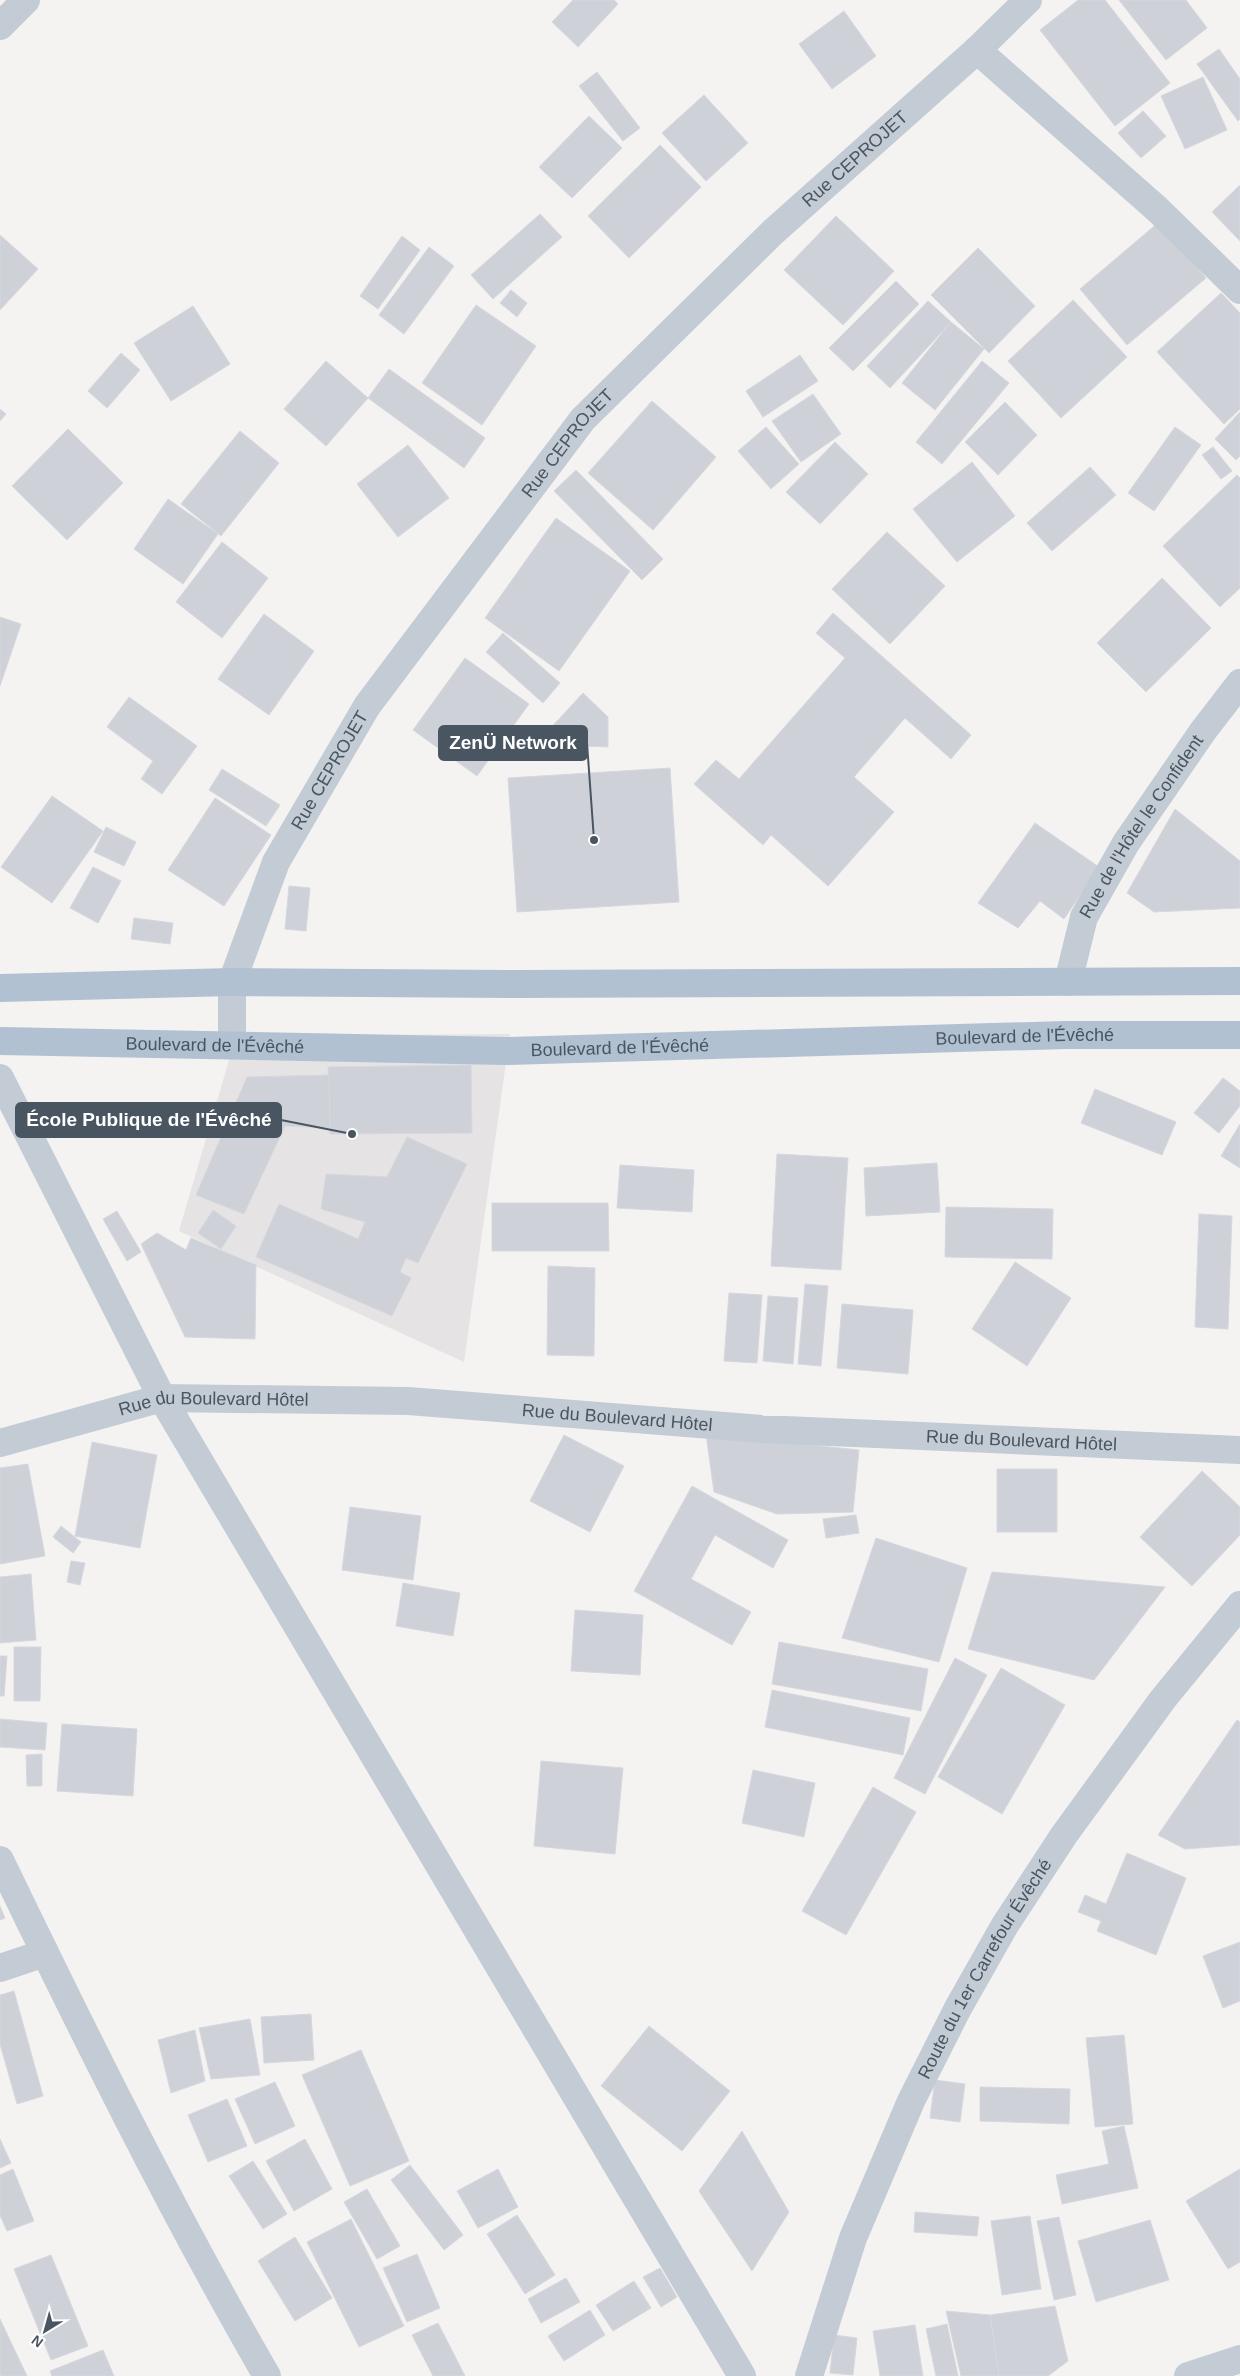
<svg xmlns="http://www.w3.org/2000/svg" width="1240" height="2376" font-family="Helvetica,sans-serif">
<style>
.education{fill:#e6e3e4}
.building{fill:#ced1d7;stroke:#d6d8de}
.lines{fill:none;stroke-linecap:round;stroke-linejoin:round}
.minor{stroke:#c3ccd4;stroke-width:28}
.tertiary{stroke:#c3ccd4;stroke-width:28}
.primary{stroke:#b1c1d2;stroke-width:28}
.labels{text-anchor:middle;stroke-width:5;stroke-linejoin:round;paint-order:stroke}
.street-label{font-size:18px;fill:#495561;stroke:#fff}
.leader{fill:none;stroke:#495561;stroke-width:2}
.callout-dot{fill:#495561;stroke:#fff;stroke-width:2}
.callout{fill:#495561;stroke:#495561;stroke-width:2}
.callout-label{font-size:19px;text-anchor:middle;font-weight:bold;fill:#fff}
</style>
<rect width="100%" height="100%" fill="#f5f2f2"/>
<!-- education -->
<path class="education" d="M510,1034L464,1362L179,1231L236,1036Z"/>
<!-- building -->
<g class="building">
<path d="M573,0H614L618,4L578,47L552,22Z"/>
<path d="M1078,0H1105L1170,83L1115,126L1040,30Z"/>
<path d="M1119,0H1186L1207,28L1166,60Z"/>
<path d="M844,11L876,56L832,89L799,44Z"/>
<path d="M1219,49L1240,79V119L1238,121L1197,64Z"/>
<path d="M597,72L640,128L623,141L579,86Z"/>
<path d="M1203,77L1227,130L1185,149L1161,96Z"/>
<path d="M704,95L748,143L706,181L662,133Z"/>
<path d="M1143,111L1166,136L1141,158L1118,133Z"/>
<path d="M589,116L622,148L572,198L539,167Z"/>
<path d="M660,145L701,187L629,258L588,216Z"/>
<path d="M1240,185V241L1212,212Z"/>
<path d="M540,214L562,237L493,299L471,275Z"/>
<path d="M836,216L894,271L843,325L784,270Z"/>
<path d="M1159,222L1206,278L1127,345L1080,289Z"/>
<path d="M0,235L38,269L0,310Z"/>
<path d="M402,236L420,250L378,309L360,296Z"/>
<path d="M429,247L454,266L404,334L379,315Z"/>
<path d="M978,248L1035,306L989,353L931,295Z"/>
<path d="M896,281L919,304L853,371L829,348Z"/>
<path d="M511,290L527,303L517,317L500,303Z"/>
<path d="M1221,293L1240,313V409L1224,424L1157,352Z"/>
<path d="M1073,300L1127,357L1061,418L1008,361Z"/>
<path d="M928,301L951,322L890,388L867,366Z"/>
<path d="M476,305L536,346L482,425L422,383Z"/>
<path d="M193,306L230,364L171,401L134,343Z"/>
<path d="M951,322L984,349L935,410L902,383Z"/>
<path d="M121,353L140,370L107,408L88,391Z"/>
<path d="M800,355L818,381L763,417L746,391Z"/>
<path d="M326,361L368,398L326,446L284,409Z"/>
<path d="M982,361L1009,383L942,464L916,442Z"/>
<path d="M389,369L485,438L464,468L368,398Z"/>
<path d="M813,394L841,434L801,462L772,421Z"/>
<path d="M652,401L716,457L653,530L588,473Z"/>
<path d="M1005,402L1037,435L998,475L965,442Z"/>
<path d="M0,409L6,414L0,421Z"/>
<path d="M1240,412V456L1236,460L1215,439Z"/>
<path d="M766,427L799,464L771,489L738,451Z"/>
<path d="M1175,427L1201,445L1154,511L1128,493Z"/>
<path d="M68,429L123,483L67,540L12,486Z"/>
<path d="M240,431L279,463L221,536L181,504Z"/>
<path d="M835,442L868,474L820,524L786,492Z"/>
<path d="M408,445L449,498L398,537L357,484Z"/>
<path d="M1213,447L1232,471L1221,479L1202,455Z"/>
<path d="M972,462L1015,516L957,562L913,509Z"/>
<path d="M1090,467L1116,495L1052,551L1027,523Z"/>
<path d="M576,470L663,559L642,580L554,491Z"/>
<path d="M1237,475L1240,478V588L1220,607L1163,546Z"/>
<path d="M168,499L218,534L183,584L134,549Z"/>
<path d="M556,518L630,571L559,671L485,618Z"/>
<path d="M887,532L945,586L890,644L832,589Z"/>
<path d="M222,542L268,578L222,638L176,602Z"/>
<path d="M1162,578L1211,628L1146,692L1097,643Z"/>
<path d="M833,613L971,735L951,759L905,718L854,777L894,812L828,886L771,835L763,845L694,784L716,760L739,779L845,658L816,633Z"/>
<path d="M264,614L314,651L269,715L218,679Z"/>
<path d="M0,617L21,624L0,686Z"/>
<path d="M503,633L560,683L543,703L486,652Z"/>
<path d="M465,658L529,704L477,776L413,730Z"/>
<path d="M583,693L608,717V747L536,744Z"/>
<path d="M129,697L197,746L162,794L141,779L153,761L107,727Z"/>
<path d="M670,768L679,902L517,912L508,778Z"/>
<path d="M222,769L280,805L266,826L209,790Z"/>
<path d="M52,796L103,831L52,903L1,867Z"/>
<path d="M215,798L271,835L224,906L168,870Z"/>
<path d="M1175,809L1240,861V908L1154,912L1127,893Z"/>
<path d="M1035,823L1099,867L1064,919L1040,901L1018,928L978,903Z"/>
<path d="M106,827L136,842L124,866L94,852Z"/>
<path d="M93,867L121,881L98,923L70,908Z"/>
<path d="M289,886L310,888L306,931L285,929Z"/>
<path d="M134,918L173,923L170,944L131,939Z"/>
<path d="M471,1065L472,1133L330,1134L328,1067Z"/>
<path d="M329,1075L330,1128L285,1126L244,1214L196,1195L247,1077Z"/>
<path d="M1223,1078L1240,1091V1106L1219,1133L1194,1113Z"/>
<path d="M1095,1089L1176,1122L1162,1155L1081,1123Z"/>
<path d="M1240,1124V1168L1221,1156Z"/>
<path d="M407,1137L467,1164L418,1263L406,1258L400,1272L411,1278L392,1316L256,1257L279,1204L358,1239L365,1222L321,1209L326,1174L387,1177Z"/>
<path d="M777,1154L848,1158L841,1270L771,1266Z"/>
<path d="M937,1163L940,1212L866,1216L864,1168Z"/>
<path d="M620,1165L694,1170L692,1212L617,1208Z"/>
<path d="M492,1203H608L609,1251H492Z"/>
<path d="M946,1207L1053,1209L1052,1259L945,1257Z"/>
<path d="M213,1210L236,1226L221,1249L198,1233Z"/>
<path d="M117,1211L141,1252L127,1261L103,1219Z"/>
<path d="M1199,1214L1232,1216L1228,1329L1195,1327Z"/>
<path d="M157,1233L186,1250L191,1238L256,1265L255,1339L185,1337L141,1244Z"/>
<path d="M1015,1262L1071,1298L1027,1366L972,1329Z"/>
<path d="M548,1266L595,1268L594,1356L547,1355Z"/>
<path d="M805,1284L828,1286L821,1366L798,1364Z"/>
<path d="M729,1293L762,1295L757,1363L724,1361Z"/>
<path d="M768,1296L798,1298L793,1364L763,1361Z"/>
<path d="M842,1304L913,1310L908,1374L837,1368Z"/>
<path d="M706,1434L859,1450L853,1512L777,1514L714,1492Z"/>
<path d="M564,1435L624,1466L590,1532L530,1501Z"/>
<path d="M92,1442L157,1455L140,1548L75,1536Z"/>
<path d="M28,1464L45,1556L0,1564V1468Z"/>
<rect x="997" y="1469" width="60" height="63"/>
<path d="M1202,1471L1240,1507V1535L1192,1586L1140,1537Z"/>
<path d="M692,1486L788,1540L773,1568L715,1535L691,1579L751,1612L732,1645L634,1591Z"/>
<path d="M350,1507L421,1516L413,1580L342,1570Z"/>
<path d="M856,1515L859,1533L826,1538L823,1519Z"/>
<path d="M61,1526L81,1542L73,1553L53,1537Z"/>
<path d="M876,1538L967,1568L939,1662L842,1638Z"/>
<path d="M71,1561L85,1563L80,1585L67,1582Z"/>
<path d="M992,1572L1165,1587L1094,1680L968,1649Z"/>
<path d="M31,1574L36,1640L0,1643V1577Z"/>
<path d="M403,1583L460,1593L453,1636L396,1626Z"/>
<path d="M575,1610L643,1615L640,1675L571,1671Z"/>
<path d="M779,1642L928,1669L921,1711L772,1684Z"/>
<path d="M14,1647H41L40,1701H14Z"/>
<path d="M0,1656H7L4,1696H0Z"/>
<path d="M955,1658L987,1675L925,1794L894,1778Z"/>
<path d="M1001,1668L1065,1705L1002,1814L938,1777Z"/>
<path d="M772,1690L910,1718L903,1755L765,1727Z"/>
<path d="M0,1719L47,1723L45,1750L0,1747Z"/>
<path d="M1237,1720L1240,1722V1845L1185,1849L1158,1835Z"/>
<path d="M62,1724L137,1729L133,1796L57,1791Z"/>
<path d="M42,1754V1786H27L26,1755Z"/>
<path d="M541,1761L623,1768L615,1854L534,1846Z"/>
<path d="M753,1770L815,1783L804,1837L742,1823Z"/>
<path d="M873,1787L916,1812L846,1935L802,1911Z"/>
<path d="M1127,1853L1186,1878L1156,1955L1097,1931L1101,1921L1078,1912L1085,1895L1106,1904Z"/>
<path d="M0,1906L5,1918L0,1920Z"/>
<path d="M1240,1942V2001L1223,2008L1203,1956Z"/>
<path d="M14,1991L43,2096L17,2104L0,2044V1995Z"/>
<path d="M311,2014L314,2060L264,2063L261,2017Z"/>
<path d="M250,2019L260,2075L211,2079L199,2028Z"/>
<path d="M649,2026L730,2091L682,2151L601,2086Z"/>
<path d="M195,2030L205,2081L171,2093L158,2040Z"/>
<path d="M1124,2035L1133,2124L1095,2127L1086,2038Z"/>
<path d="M361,2050L409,2161L350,2186L302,2075Z"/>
<path d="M935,2080L965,2084L960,2122L930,2118Z"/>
<path d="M275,2082L295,2126L255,2144L235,2099Z"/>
<path d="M980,2087L1070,2089L1069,2124L980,2121Z"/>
<path d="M227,2099L247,2146L208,2162L188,2115Z"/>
<path d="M1124,2126L1138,2188L1062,2204L1056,2175L1109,2164L1102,2131Z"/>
<path d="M742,2131L789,2212L752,2271L699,2191Z"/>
<path d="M0,2139L11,2163L0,2168Z"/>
<path d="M305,2139L332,2189L294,2211L266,2161Z"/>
<path d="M253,2161L287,2214L263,2229L229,2176Z"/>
<path d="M410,2165L463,2235L444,2250L391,2180Z"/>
<path d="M13,2169L34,2221L7,2231L0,2215V2175Z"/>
<path d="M498,2169L518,2207L478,2228L457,2191Z"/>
<path d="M1240,2169V2262L1228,2269L1186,2201Z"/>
<path d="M367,2189L400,2246L377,2259L344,2202Z"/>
<path d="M915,2212L979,2217L977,2236L914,2232Z"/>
<path d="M517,2215L555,2275L525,2294L487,2234Z"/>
<path d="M1030,2216L1041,2289L1002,2295L991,2221Z"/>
<path d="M1059,2217L1076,2295L1054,2300L1037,2221Z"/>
<path d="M351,2219L404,2326L359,2347L307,2242Z"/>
<path d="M1150,2220L1169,2280L1096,2302L1078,2241Z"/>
<path d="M295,2237L332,2298L295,2321L258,2261Z"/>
<path d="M417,2254L440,2308L407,2322L383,2268Z"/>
<path d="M51,2255L88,2346L51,2360L14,2269Z"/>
<path d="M660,2268L677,2297L661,2307L643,2277Z"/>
<path d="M566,2278L580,2302L541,2323L528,2299Z"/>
<path d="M634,2281L651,2308L613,2331L596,2305Z"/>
<path d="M1055,2306L1068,2361L1048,2376H999L990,2315Z"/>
<path d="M590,2310L605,2335L564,2361L548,2336Z"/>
<path d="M946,2311L990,2315L999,2376H961Z"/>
<path d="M0,2319L27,2376H1L0,2373Z"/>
<path d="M438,2323L465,2376H433L412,2335Z"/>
<path d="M947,2324L958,2376H936L926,2329Z"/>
<path d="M915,2325L923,2376H880L873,2331Z"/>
<path d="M834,2335L857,2338L853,2375L830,2373Z"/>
<path d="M103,2350L114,2376H52L50,2371Z"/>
</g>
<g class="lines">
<!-- minor -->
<g class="minor">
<path d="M0,26L26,0"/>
<path d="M977,50L1157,209L1240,290"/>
<path id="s1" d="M1068,982L1084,917L1126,843L1203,731L1240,683"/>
<path id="s2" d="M232,1044V982L276,862L367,706L583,419L773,232L977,50L1028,0"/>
<path d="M0,1078L162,1398L742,2376"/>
<path id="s3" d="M0,1443L162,1398L408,1401L762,1429L1240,1450"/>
<path d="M0,1860C84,2034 170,2208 267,2376"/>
<path d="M0,1968L45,1953"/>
<path d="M1188,2376L1240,2359"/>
</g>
<!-- tertiary -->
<path class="tertiary" id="s4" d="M809,2376L853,2238L911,2101L958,2008L1005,1925L1064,1835L1163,1699L1240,1605"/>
<!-- primary -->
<g class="primary">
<path d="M0,988L232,982L516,984L1240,981"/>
<path id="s5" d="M0,1041L506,1051L1065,1035H1240"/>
</g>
</g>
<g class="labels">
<!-- street labels -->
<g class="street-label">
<text dy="6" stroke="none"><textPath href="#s2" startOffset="1106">Rue CEPROJET</textPath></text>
<text dy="6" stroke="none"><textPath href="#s2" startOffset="701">Rue CEPROJET</textPath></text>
<text dy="6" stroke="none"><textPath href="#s2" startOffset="296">Rue CEPROJET</textPath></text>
<text dy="6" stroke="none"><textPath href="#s1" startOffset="174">Rue de l'Hôtel le Confident</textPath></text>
<text dy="6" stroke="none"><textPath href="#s5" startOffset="1025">Boulevard de l'Évêché</textPath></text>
<text dy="6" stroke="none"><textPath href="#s5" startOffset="215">Boulevard de l'Évêché</textPath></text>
<text dy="6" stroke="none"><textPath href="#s5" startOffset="620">Boulevard de l'Évêché</textPath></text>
<text dy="6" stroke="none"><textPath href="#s3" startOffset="219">Rue du Boulevard Hôtel</textPath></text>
<text dy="6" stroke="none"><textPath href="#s3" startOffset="624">Rue du Boulevard Hôtel</textPath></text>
<text dy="6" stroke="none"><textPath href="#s3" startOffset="1029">Rue du Boulevard Hôtel</textPath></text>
<text dy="6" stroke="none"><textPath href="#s4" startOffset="445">Route du 1er Carrefour Évêché</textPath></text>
</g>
</g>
<!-- callouts -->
<path class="leader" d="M594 840L587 743M352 1134L281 1120"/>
<g class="callout-dot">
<circle cx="594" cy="840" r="5"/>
<circle cx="352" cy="1134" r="5"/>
</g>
<g class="callout">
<rect x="439" y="726" width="148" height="34" rx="5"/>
<rect x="16" y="1103" width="265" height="34" rx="5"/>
</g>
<g class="callout-label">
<text x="513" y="749">ZenÜ Network</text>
<text x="149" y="1126">École Publique de l'Évêché</text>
</g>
<!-- north arrow -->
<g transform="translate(45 2331) rotate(217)" stroke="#ffffff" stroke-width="4" paint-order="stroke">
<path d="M0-4L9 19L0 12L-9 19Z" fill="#495561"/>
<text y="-8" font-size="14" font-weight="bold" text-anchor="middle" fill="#495561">N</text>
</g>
</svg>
